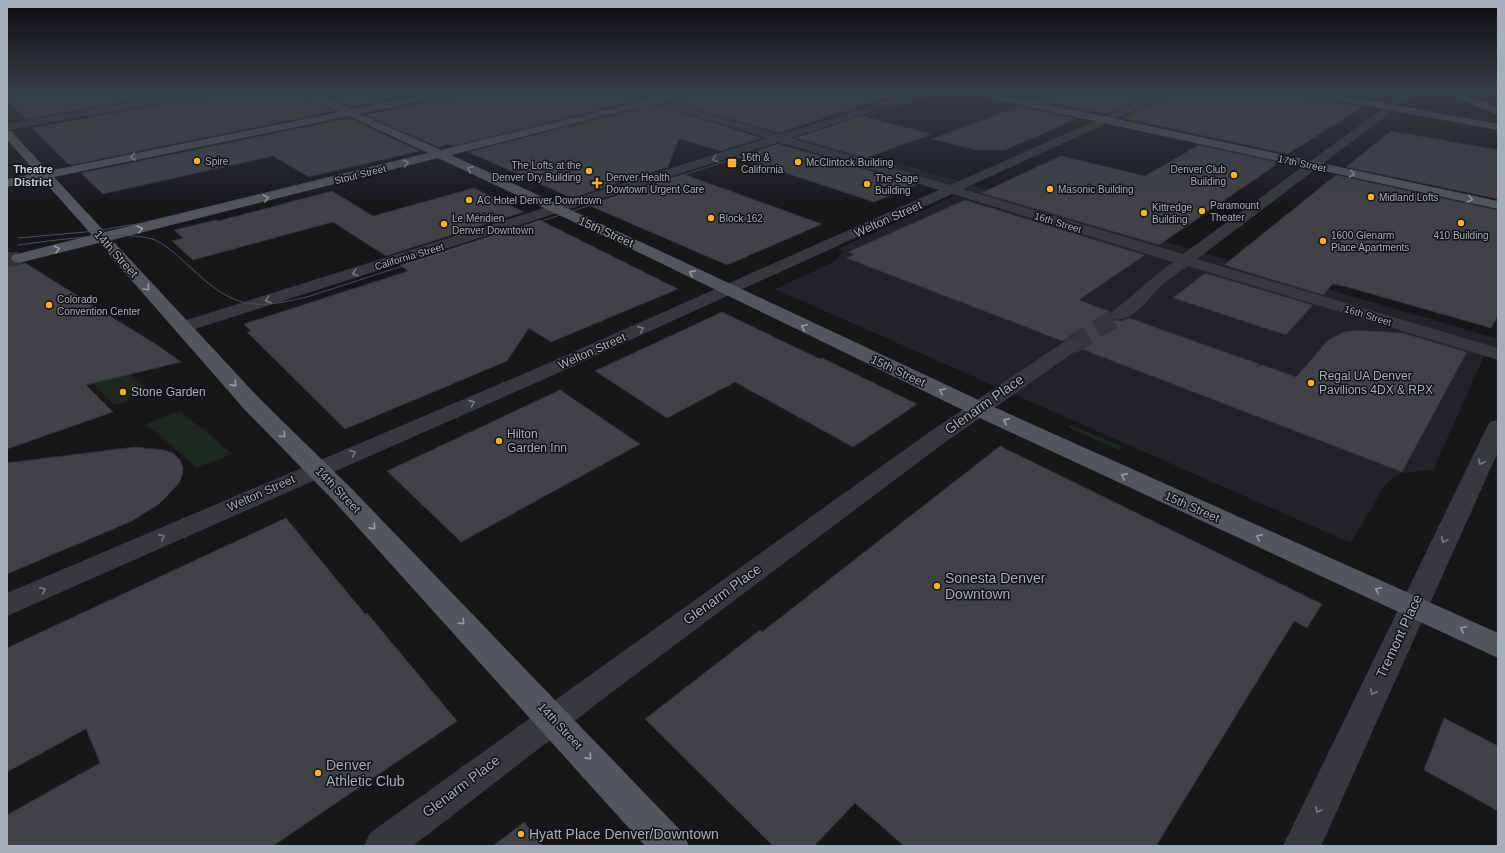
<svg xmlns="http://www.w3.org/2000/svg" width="1505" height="853" font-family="Helvetica,sans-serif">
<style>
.built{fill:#222326}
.green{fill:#1e271f}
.building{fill:#414246;stroke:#303135}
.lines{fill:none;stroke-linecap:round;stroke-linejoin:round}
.minor-tunnel{stroke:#343539;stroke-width:19;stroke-dasharray:19 10;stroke-linecap:butt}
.major-tunnel{stroke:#343539;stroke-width:14;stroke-dasharray:14 8;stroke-linecap:butt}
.minor{fill:#37393e;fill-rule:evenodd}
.major{fill:#53565d;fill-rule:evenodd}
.tram{stroke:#4a4d53;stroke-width:1}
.oneway{stroke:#979ca7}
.oneway2{stroke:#757982}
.poi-dot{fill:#f7b130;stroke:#121214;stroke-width:1.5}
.labels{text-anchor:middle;stroke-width:3;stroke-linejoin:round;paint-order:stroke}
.far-poi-label{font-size:10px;fill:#a8aeb9;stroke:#121214;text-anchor:start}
.far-street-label{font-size:10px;fill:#a8aeb9;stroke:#121214}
.far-neighbourhood-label{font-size:11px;font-weight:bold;fill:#c9cdd5;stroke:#121214}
.street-label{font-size:12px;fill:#a8aeb9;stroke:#121214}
.poi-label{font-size:12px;fill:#a8aeb9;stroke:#121214;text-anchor:start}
.near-street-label{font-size:14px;fill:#a8aeb9;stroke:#121214}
.near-poi-label{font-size:14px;fill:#a8aeb9;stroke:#121214;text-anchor:start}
</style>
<rect width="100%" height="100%" fill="#171719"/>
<!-- built -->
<path class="built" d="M611,90H648L1498,339V358L1485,354L1433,470L1402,473L1386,483L1351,543L775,289L832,263L843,252L837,249L955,196L1400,328Z"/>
<!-- green -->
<g class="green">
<path d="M118,365L151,392L114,405L84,375Z"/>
<path d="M180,411L233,454L197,468L146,424Z"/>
<path d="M1071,425L1122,447L1119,450L1068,427Z"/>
</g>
<!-- building -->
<g class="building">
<path d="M7,90H188L26,119L7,101Z"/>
<path d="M224,90H295L334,111L72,165L67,163L32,128L218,94Z"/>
<path d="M314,90H404V97L351,107Z"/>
<path d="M484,90H612L640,100L453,146L449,144L438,147L365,115Z"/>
<path d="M637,90H678L655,96Z"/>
<path d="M706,90H892L893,95L779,133L670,101Z"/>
<path d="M1060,90H1160L1107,114L1035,100Z"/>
<path d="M1180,90H1290L1296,94L1362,107L1288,154L1122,118Z"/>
<path d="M1325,90H1386L1372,99Z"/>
<path d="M654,104L762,138L720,151L679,138L668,167L572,198L468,152Z"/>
<path d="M1019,106L1076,119L1005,150H976L932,139Z"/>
<path d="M862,116L931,134L866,158L796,138Z"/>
<path d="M349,118L420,151L309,177L273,156L103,194L81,173Z"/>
<path d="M1391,131L1498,150V199L1346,167Z"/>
<path d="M779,144L867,170L916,185L874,202L737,157Z"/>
<path d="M1199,145L1277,162L1274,164L1276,165L1159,245L981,193L1061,156L1145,176Z"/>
<path d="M683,174L822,224L727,265L588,205Z"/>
<path d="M1336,175L1498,210V315L1491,328L1347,287L1333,284L1323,295L1224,265Z"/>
<path d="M474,188L524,212L386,256L333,222L193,260L172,241L183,238L174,230L216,220L218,221L332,191L373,216Z"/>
<path d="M965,200L1145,255L1079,300L1111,312L1108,315L1113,320L1121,321L1129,318L1259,364L1256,367L1262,365L1296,377L1328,340L1344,332L1357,330L1403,333L1467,352L1402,472L1081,349L1084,345L1079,340L1072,338L1062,341L846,258L854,255L848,252Z"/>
<path d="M540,220L678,289L551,342L529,328L507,361L345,429L247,332L251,331L244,324L408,271L400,265Z"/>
<path d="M7,251L12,254L10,259L13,262L19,264L25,263L157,345L181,362L86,385L113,412L7,449Z"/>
<path d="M1205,273L1313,305L1286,335L1173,298Z"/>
<path d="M722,312L820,359L822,358L917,404L853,447L735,382L667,418L595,371Z"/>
<path d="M560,390L640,444L461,542L387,471Z"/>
<path d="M1000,446L1322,604L1307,628L1294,621L1156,846H904L855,803L814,846H773L645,719L760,630L762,632Z"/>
<path d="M135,447L164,450L173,453L180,460L183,468L182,476L179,483L169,494L159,504L132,521L7,574V463Z"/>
<path d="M286,518L365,614L367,613L457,721L273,846H7V815L100,763L86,729L7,772V648Z"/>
<path d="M1444,718L1498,746V811L1424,770Z"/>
<path d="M524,822L543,846H493Z"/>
</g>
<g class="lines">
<!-- minor-tunnel -->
<path class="minor-tunnel" d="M1072,345L1119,315"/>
<!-- major-tunnel -->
<path class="major-tunnel" d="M7,261L19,258"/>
<!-- minor -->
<g class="minor">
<path d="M199,90H223L218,93L7,130V124Z"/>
<path d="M613,90H630L779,135L921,90H937L791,138L950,185L1165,90H1179L963,189L1183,254L1408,90H1420L1197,259L1498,348V360L1188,266C1179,272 1170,278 1162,285C1149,297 1133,324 1113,319L1110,315L1113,311C1134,295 1152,277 1173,262L952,194L549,377L7,616V593L535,369L939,190L779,142L189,331L183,333L177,331L174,327L177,323L767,138Z"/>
<path d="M1072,339L1079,341L1082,345L1079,349L944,443L603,699L413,846H364L370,833L928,433L1065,341Z"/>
<path d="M1498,420V452L1321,846H1283L1487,427L1490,422Z"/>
</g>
<!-- major -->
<g class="major">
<path d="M296,90H310L351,109L444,90H465L460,93L360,114L441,150L686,90H705L451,155L656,249L985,403L1498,633V658L969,413L644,255L438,158L112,240L261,400L352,489L683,833L689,846H645L334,501L245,410L99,243L19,263L13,261L11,258L13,255L92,235L43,180L7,187V179L37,173L7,140V130L11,131L48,171L339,112ZM349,116L428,153L105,232L54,177Z"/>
<path d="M961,90H982L1498,201V209L966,93Z"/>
<path d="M1291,90H1314L1498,124V130L1296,93Z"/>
<path d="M1439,90H1454L1498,108V115Z"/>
</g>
<!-- tram -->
<g class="tram">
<path d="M18,238L96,231L142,223L689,90"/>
<path d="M18,245C49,241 128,229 155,240C168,246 180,258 191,268C234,308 252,311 310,296L946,90"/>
</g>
</g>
<!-- one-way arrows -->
<defs><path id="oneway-chevron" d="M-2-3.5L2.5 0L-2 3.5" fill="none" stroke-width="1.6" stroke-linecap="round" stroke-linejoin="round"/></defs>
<g class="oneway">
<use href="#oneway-chevron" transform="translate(133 157) rotate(168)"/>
<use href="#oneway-chevron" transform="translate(406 163) rotate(-14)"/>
<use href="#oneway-chevron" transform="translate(470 169) rotate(-155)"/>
<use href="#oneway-chevron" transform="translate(1352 174) rotate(12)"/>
<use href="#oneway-chevron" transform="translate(266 198) rotate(-14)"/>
<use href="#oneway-chevron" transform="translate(1470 199) rotate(12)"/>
<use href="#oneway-chevron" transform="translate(140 229) rotate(-14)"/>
<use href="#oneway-chevron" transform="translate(57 249) rotate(-14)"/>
<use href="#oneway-chevron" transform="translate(692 273) rotate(-153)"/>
<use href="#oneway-chevron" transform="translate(147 288) rotate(47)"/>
<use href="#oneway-chevron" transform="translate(804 327) rotate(-155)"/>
<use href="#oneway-chevron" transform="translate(234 384) rotate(48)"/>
<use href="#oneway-chevron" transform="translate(942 391) rotate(-155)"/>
<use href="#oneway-chevron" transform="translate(1006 421) rotate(-156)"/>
<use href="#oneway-chevron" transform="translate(283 435) rotate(45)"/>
<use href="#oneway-chevron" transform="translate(1124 476) rotate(-155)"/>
<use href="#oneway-chevron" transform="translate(373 527) rotate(48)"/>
<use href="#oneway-chevron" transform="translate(1259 537) rotate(-156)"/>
<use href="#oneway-chevron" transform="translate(1378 590) rotate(-155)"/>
<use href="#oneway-chevron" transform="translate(462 622) rotate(46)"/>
<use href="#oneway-chevron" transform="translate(1463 629) rotate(-155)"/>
<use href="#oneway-chevron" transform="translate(589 757) rotate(48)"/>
</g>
<g class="oneway2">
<use href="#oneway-chevron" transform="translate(715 159) rotate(162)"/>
<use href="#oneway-chevron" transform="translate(355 273) rotate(162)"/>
<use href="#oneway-chevron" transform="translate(268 300) rotate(162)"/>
<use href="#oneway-chevron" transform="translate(641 329) rotate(-24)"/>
<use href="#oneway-chevron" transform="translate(472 403) rotate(-23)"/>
<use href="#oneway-chevron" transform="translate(353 453) rotate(-23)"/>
<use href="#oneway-chevron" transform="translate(1481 462) rotate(115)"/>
<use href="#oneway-chevron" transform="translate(162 537) rotate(-24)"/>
<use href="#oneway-chevron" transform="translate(1444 540) rotate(116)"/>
<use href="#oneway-chevron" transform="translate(43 590) rotate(-24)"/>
<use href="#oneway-chevron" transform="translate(1373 692) rotate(115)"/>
<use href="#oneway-chevron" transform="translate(1318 810) rotate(115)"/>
</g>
<!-- sky -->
<linearGradient id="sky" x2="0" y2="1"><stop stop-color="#0d0d0e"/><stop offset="0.43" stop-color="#363c49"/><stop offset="1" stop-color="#363c49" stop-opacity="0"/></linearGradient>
<rect width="1505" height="210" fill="url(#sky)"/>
<!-- markers -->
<g class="poi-dot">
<circle cx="197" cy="161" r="4"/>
<circle cx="798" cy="162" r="4"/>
<rect x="727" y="158" width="10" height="10" rx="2"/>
<circle cx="589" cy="171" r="4"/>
<circle cx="1234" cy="175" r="4"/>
<path d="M595 177h4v4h4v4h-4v4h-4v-4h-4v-4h4z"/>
<circle cx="867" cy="184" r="4"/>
<circle cx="1050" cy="189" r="4"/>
<circle cx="1371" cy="197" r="4"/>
<circle cx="469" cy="200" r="4"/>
<circle cx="1202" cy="211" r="4"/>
<circle cx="1144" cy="213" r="4"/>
<circle cx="711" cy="218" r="4"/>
<circle cx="1461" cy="223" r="4"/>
<circle cx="444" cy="224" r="4"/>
<circle cx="1323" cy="241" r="4"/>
<circle cx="49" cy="305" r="4"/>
<circle cx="1311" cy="383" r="4"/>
<circle cx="123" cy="392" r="4"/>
<circle cx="499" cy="441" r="4"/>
<circle cx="937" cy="586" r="4"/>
<circle cx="318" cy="773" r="4"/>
<circle cx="521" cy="834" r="4"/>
</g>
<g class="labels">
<!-- far-poi labels -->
<g class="far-poi-label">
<text x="741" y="161">16th &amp;<tspan x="741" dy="12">California</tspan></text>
<text x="205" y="165">Spire</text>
<text x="806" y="166">McClintock Building</text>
<text x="581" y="169" text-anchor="end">The Lofts at the<tspan x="581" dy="12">Denver Dry Building</tspan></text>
<text x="1226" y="173" text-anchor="end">Denver Club<tspan x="1226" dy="12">Building</tspan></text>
<text x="606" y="181">Denver Health<tspan x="606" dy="12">Dowtown Urgent Care</tspan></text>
<text x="875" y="182">The Sage<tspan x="875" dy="12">Building</tspan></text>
<text x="1058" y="193">Masonic Building</text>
<text x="1379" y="201">Midland Lofts</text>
<text x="477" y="204">AC Hotel Denver Downtown</text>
<text x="1210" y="209">Paramount<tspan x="1210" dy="12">Theater</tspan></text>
<text x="1152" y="211">Kittredge<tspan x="1152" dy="12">Building</tspan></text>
<text x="452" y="222">Le Méridien<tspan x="452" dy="12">Denver Downtown</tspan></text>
<text x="719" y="222">Block 162</text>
<text x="1331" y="239">1600 Glenarm<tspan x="1331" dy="12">Place Apartments</tspan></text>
<text x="1461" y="239" text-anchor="middle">410 Building</text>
<text x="57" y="303">Colorado<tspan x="57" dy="12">Convention Center</tspan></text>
</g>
<!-- far-street labels -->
<g class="far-street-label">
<text transform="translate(1302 163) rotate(12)" y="4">17th Street</text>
<text transform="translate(360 174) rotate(-14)" y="4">Stout Street</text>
<text transform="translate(1058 222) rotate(17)" y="4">16th Street</text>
<text transform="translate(409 256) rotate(-17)" y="4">California Street</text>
<text transform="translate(1368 315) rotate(17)" y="4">16th Street</text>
</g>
<!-- far-neighbourhood labels -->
<g class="far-neighbourhood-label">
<text x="33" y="173">Theatre<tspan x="33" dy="13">District</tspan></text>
</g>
<!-- street labels -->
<g class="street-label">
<text transform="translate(888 219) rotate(-24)" y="4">Welton Street</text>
<text transform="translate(606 232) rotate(24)" y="4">15th Street</text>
<text transform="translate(116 254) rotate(48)" y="4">14th Street</text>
<text transform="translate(592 351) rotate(-24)" y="4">Welton Street</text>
<text transform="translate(898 371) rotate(25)" y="4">15th Street</text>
<text transform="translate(338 490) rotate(46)" y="4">14th Street</text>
<text transform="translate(261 493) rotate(-24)" y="4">Welton Street</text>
<text transform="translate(1192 507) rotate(24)" y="4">15th Street</text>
<text transform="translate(560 726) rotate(47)" y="4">14th Street</text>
</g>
<!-- poi labels -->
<g class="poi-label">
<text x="1319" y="380">Regal UA Denver<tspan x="1319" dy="14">Pavilions 4DX &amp; RPX</tspan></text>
<text x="131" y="396">Stone Garden</text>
<text x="507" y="438">Hilton<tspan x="507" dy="14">Garden Inn</tspan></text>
</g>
<!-- near-street labels -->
<g class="near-street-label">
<text transform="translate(984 404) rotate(-35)" y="5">Glenarm Place</text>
<text transform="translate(722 594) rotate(-36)" y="5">Glenarm Place</text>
<text transform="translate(1399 636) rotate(-65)" y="5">Tremont Place</text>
<text transform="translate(461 786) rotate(-37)" y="5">Glenarm Place</text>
</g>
<!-- near-poi labels -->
<g class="near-poi-label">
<text x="945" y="583">Sonesta Denver<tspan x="945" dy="16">Downtown</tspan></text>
<text x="326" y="770">Denver<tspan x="326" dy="16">Athletic Club</tspan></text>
<text x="529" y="839">Hyatt Place Denver/Downtown</text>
</g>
</g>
<!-- border -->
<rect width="1505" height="853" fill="none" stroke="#a8aeb9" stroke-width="16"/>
</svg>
